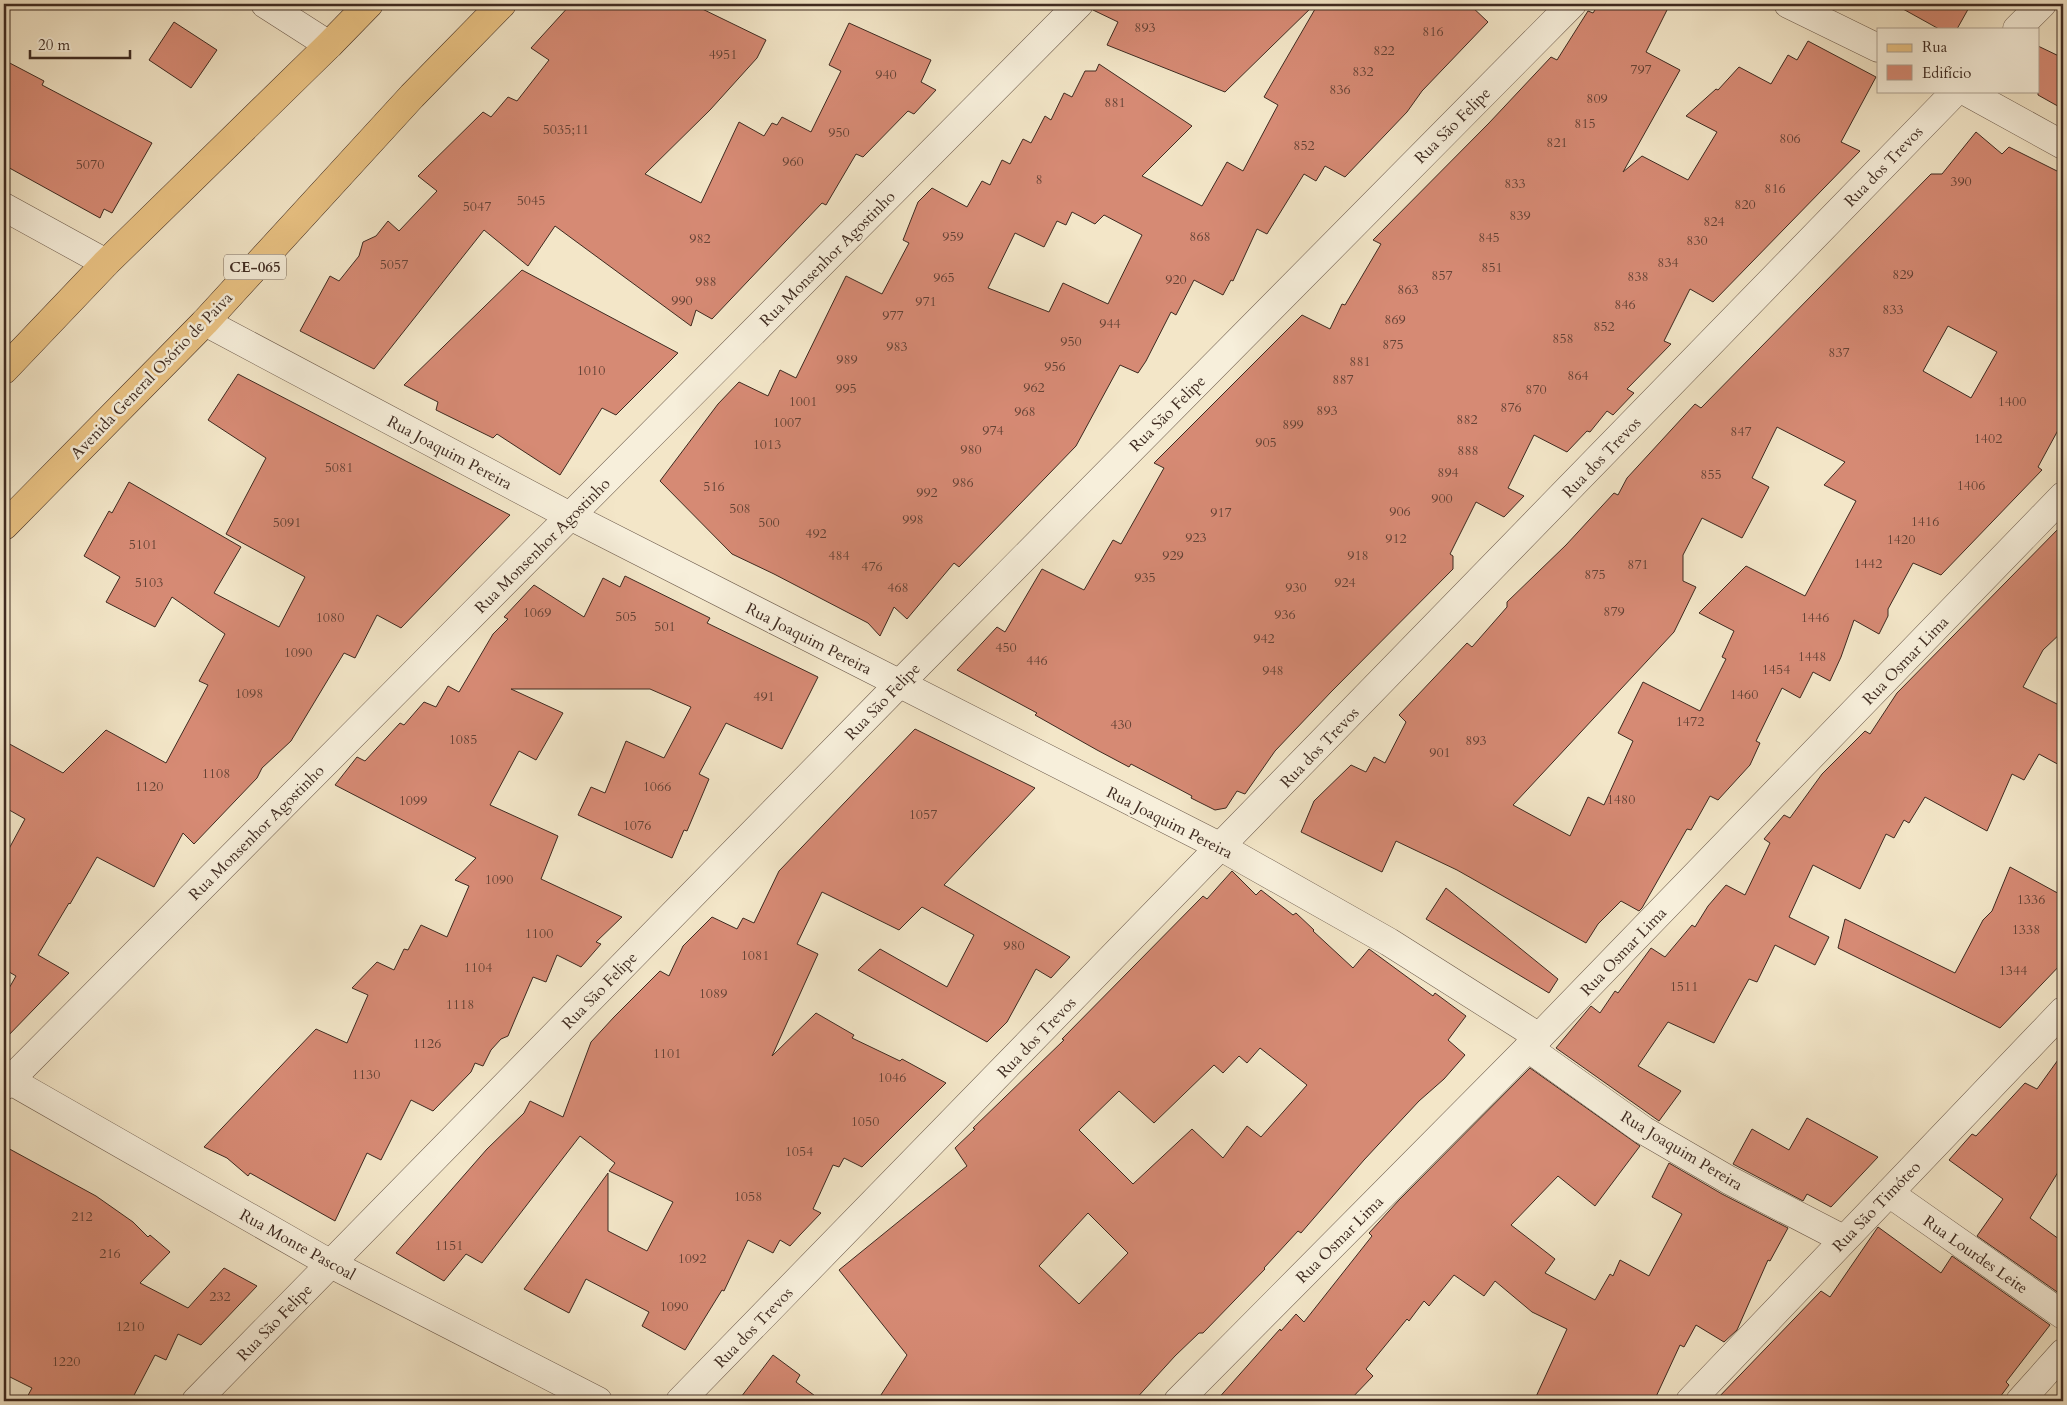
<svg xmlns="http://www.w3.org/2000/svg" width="2067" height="1405" font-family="Cardo,serif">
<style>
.building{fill:#d68a74;stroke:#3f2b21;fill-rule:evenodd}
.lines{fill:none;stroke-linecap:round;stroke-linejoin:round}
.minor-casing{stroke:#6c5a4b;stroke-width:29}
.major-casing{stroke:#3f2b21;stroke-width:29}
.minor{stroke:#f7efdb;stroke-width:28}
.major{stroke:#eac384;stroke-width:28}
.labels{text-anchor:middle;stroke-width:5;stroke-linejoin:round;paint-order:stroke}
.number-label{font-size:14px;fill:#654336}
.shield{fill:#f7efdb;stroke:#766659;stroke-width:1}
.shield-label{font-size:15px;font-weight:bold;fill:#3f2b21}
.street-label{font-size:16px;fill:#3f2b21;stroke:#f7efdb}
</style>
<rect width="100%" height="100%" fill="#f3e6c8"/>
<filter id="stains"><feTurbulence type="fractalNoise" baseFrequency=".004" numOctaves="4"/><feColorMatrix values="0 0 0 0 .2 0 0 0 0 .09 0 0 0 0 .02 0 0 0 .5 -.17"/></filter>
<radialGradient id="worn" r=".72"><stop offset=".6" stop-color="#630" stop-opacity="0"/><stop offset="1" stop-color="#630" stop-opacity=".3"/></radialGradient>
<!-- building -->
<g class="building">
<path d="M571,4H692L766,40L757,58L710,110L645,174L701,203L739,122L764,136L772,123L777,125L782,117L811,132L841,71L829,65L849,23L931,60L921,82L936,90L914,114L908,111L863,157L856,154L826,205L822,203L712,319L696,310L691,326L555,226L528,266L484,230L374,369L300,331L330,276L339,281L359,256L363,242L376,236L388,221L399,231L437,191L418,176L483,112L491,117L508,97L517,101L549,60L531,48Z"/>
<path d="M1094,4H1315L1225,92L1107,45L1118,22L1093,10Z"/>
<path d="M1318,4H1469L1488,22L1422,91L1407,112L1345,177L1325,166L1316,181L1304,174L1267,234L1257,229L1233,281L1231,280L1223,295L1194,280L1176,315L1171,312L1146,361L1138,373L1120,365L1076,446L959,567L954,563L907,619L894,607L880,636L868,623L774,574L732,554L660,481L718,404L739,382L768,396L780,370L796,378L846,276L882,294L909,243L903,240L918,202L932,188L967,207L982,181L990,185L1002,160L1010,164L1023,139L1031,143L1045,116L1051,120L1064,93L1072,97L1085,71H1096L1099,64L1192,126L1142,176L1202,206L1227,162L1243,171L1278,105L1264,97ZM1072,212L1095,224L1104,215L1142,235L1108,304L1063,283L1049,312L988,288L1015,233L1044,247L1057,221L1066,225Z"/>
<path d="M1599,4H1670L1646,52L1680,70L1623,172L1642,156L1688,180L1717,132L1686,116L1716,89L1718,90L1739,67L1771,84L1788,55L1797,60L1808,41L1876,77L1841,142L1860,151L1713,302L1690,289L1664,341L1671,344L1627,389L1634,393L1613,415L1607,411L1590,432L1587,431L1567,452L1534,435L1508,488L1524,496L1504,517L1476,502L1450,554L1453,556V569L1331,692L1275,751L1245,794L1237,791L1226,808L1215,810L1191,798L1192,796L1177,788L1131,764L1129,767L1097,750L1035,715L1037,713L957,670L997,627L1005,632L1042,569L1084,590L1113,540L1121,544L1164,468L1154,463L1302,315L1330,329L1342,304L1345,305L1381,244L1373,240L1489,123L1551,57L1557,60L1588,11L1593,13Z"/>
<path d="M1894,4H1971L1957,29H1939Z"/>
<path d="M174,22L217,50L191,88L149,60Z"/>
<path d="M2038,46L2063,58V109L2038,95Z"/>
<path d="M4,60L44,81L42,85L152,143L112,213L104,209L100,218L4,165Z"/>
<path d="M1976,132L2002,154L2009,147L2063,174V421L2038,467L2042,470L1941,575L1913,563L1888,609V616L1879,634L1854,620L1841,657L1830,681L1813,672L1800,698L1782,688L1756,741L1760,743L1750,765L1718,800L1710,796L1691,830L1687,829L1642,908L1639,911L1621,901L1598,924L1586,943L1457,870L1396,841L1382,872L1301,832L1314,801L1351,765L1366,772L1374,757L1385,763L1406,722L1399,715L1467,643L1472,647L1507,607V602L1566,545L1614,493L1618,495L1627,478L1695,404L1701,408L1931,174H1942ZM1948,326L1997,352L1971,398L1923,371ZM1777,427L1845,462L1824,485L1856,501L1805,596L1746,566L1699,613L1734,631L1722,657L1726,659L1700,711L1643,682L1618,733L1633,741L1604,805L1588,797L1570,836L1513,805L1674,632L1696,587L1683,581V555L1702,518L1742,538L1769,487L1752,478Z"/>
<path d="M522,270L678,353L616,415L602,408L560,475L497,434L493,438L436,410L438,402L404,385Z"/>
<path d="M238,374L510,515L401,628L377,615L355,658L344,653L291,741L262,768L257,778L194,844L183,833L154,887L97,857L70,904L69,903L38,955L69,973L4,1040V997L16,976L4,969V858L25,819L4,807V741L63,773L106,730L166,763L208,685L199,681L225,634L172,597L155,627L106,602L120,577L84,556L109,511L112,513L129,482L241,547L214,593L279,627L305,577L226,534L266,458L208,420Z"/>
<path d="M2063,524V631L2043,650L2023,687L2063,707V767L2039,754L2024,780L2012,774L1987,831L1925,797L1909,823L1904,820L1894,838L1886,834L1860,889L1813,865L1789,917L1829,937L1815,965L1775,945L1757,982L1749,979L1714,1043L1668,1022L1638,1066L1681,1091L1659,1121L1556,1048L1591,1006L1600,1013L1615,991L1618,993L1651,948L1665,957L1692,925L1695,927L1708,906L1726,885L1745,895L1770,843L1764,839L1784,815L1790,818L1822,774L1865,731L1870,734L1897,693Z"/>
<path d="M625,576L710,618L707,623L818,677L782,749L726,723L699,774L709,779L687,831L684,830L672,858L578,815L591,787L605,793L626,741L664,758L691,707L650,689H511L563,713L536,760L519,751L490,805L558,836L541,879L622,917L596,942L601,944L581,967L557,955L546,982L533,977L508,1036L501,1039L491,1050L483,1066L475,1063L471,1072L433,1111L411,1100L381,1160L367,1153L335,1221L250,1173L248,1176L227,1158L204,1147L316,1029L347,1043L368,995L352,988L377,962L394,970L404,949L408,950L421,925L447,937L469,886L455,880L476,858L335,785L357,757L365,761L400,723L404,725L424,702L436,707L448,686L459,692L493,634L508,619L504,617L534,585L584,617L603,578L620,587Z"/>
<path d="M915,729L1035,788L944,885L1070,957L1051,978L1036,969L1007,1022L987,1042L858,970L880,949L947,987L974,935L922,907L899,930L822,892L797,944L818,954L772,1056L816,1013L854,1035L852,1038L900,1061L902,1059L946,1083L862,1167L844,1158L839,1167L833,1165L813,1209L821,1213L800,1235L790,1246L780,1240L773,1253L748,1240L724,1291L722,1290L685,1350L642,1326L649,1312L586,1279L569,1313L524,1289L608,1173V1231L647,1251L673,1202L609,1171L615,1163L580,1136L482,1263L466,1254L444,1281L396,1253L487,1149L524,1113L530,1101L563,1117L591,1042L614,1017L660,971L669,976L683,946L712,917L737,929L743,918L754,923L779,871Z"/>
<path d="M2010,867L2063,896V962L2000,1028L1838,948L1845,919L1955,973L1983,920L1992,911Z"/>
<path d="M1232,871L1256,895L1261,890L1293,915L1296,913L1314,930L1313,931L1353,968L1369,949L1433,996L1435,993L1466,1016L1448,1040L1465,1055L1444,1079L1419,1101L1364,1160L1301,1233L1298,1231L1264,1268L1265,1269L1203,1333H1199L1175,1356L1134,1401H877L907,1355L839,1270L967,1166L955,1148L975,1129L973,1128L1064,1040L1062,1039L1203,896L1207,899ZM1260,1048L1307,1085L1261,1137L1247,1126L1223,1158L1192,1129L1133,1184L1079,1130L1119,1091L1154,1123L1214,1065L1223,1073L1239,1056L1247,1063ZM1088,1213L1128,1253L1079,1304L1039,1266Z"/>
<path d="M1446,888L1558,979L1549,993L1426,919Z"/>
<path d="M2063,1053V1164L2030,1218L2063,1242V1296L1977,1236L2003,1199L1949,1160L1972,1134L1976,1136L2025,1083L2037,1089Z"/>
<path d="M1530,1068L1640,1146L1595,1206L1558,1176L1511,1225L1555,1259L1545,1273L1595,1300L1610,1274L1613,1276L1620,1260L1649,1276L1682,1214L1652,1197L1669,1163L1722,1194L1788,1228L1770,1261L1768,1260L1737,1330L1724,1342L1696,1325L1684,1347L1680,1345L1654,1401H1534L1567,1329L1532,1312L1495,1281L1484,1296L1454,1275L1429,1306L1424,1301L1409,1321L1407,1319L1366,1369L1373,1376L1349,1401H1216L1280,1329L1281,1331L1296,1314L1304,1322L1372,1236L1369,1233L1399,1200Z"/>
<path d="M1807,1118L1878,1157L1831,1207L1807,1194L1803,1201L1733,1164L1752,1129L1789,1150Z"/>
<path d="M4,1146L96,1196L133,1222L148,1237L150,1235L170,1252L140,1283L188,1308L224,1268L257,1286L201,1345L178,1334L166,1360L155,1355L131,1401H25L32,1388L4,1374Z"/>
<path d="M1878,1227L1941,1273L1952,1256L2050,1325L2006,1382L2009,1385L1997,1401H1715L1821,1291L1830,1297Z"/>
<path d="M773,1355L800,1375L796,1382L822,1401H738Z"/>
</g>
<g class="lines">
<defs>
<g id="minor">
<path d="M265,4L329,45"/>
<path d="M1788,4L1878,48"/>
<path d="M2017,29L2042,4"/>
<path d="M1965,91L2063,145"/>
<path d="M4,207L106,263"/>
<path d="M205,322L570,516L1221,847L1389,942L1539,1037"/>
<path d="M1528,1048L1643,1130L1729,1180L1843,1239"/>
<path d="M4,1077L331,1264L598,1401"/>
<path d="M4,1086L1079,4"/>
<path d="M1889,1193L2063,1315"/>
<path d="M196,1401L899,684L1572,4"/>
<path d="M680,1401L1956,91"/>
<path d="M1178,1401L1539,1037L2063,496"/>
<path d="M1690,1401L2063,1011"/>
<path d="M2020,1401L2063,1353"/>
</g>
<g id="major">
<path d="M4,370L106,263L329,45L369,4"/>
<path d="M4,526L205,322L412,96L502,4"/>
</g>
</defs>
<!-- minor casing -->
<use href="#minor" class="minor-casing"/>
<!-- major casing -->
<use href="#major" class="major-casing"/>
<!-- minor -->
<use href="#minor" class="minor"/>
<!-- major -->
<use href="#major" class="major"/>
</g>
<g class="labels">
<!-- number labels -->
<g class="number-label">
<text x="1145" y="32">893</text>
<text x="1433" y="36">816</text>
<text x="1384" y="55">822</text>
<text x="723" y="59">4951</text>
<text x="1641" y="74">797</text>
<text x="1363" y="76">832</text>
<text x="886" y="79">940</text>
<text x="1340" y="94">836</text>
<text x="1597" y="103">809</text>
<text x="1115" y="107">881</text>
<text x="1585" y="128">815</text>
<text x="566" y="134">5035;11</text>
<text x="839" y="137">950</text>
<text x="1790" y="143">806</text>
<text x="1557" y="147">821</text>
<text x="1304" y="150">852</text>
<text x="793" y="166">960</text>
<text x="90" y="169">5070</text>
<text x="1039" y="184">8</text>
<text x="1961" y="186">390</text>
<text x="1515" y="188">833</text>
<text x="1775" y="193">816</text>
<text x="531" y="205">5045</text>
<text x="1745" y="209">820</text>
<text x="477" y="211">5047</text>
<text x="1520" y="220">839</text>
<text x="1714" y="226">824</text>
<text x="953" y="241">959</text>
<text x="1200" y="241">868</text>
<text x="1489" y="242">845</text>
<text x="700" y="243">982</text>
<text x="1697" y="245">830</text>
<text x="1668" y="267">834</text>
<text x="394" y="269">5057</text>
<text x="1492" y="272">851</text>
<text x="1903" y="279">829</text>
<text x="1442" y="280">857</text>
<text x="1638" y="281">838</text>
<text x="944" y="282">965</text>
<text x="1176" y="284">920</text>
<text x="706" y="286">988</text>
<text x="1408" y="294">863</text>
<text x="682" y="305">990</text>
<text x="926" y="306">971</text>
<text x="1625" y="309">846</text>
<text x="1893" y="314">833</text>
<text x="893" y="320">977</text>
<text x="1395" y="324">869</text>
<text x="1110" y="328">944</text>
<text x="1604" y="331">852</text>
<text x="1563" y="343">858</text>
<text x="1071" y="346">950</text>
<text x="1393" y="349">875</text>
<text x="897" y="351">983</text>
<text x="1839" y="357">837</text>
<text x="847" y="364">989</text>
<text x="1360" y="366">881</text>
<text x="1055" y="371">956</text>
<text x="591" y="375">1010</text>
<text x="1578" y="380">864</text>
<text x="1343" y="384">887</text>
<text x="1034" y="392">962</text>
<text x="846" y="393">995</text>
<text x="1536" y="394">870</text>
<text x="803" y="406">1001</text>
<text x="2012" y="406">1400</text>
<text x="1511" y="412">876</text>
<text x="1327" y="415">893</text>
<text x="1025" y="416">968</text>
<text x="1467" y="424">882</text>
<text x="787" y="427">1007</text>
<text x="1293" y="429">899</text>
<text x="993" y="435">974</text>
<text x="1741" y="436">847</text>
<text x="1988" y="443">1402</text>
<text x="1266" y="447">905</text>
<text x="767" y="449">1013</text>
<text x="971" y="454">980</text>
<text x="1468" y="455">888</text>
<text x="339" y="472">5081</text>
<text x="1448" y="477">894</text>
<text x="1711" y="479">855</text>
<text x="963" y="487">986</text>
<text x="1971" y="490">1406</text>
<text x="714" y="491">516</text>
<text x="927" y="497">992</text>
<text x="1442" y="503">900</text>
<text x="740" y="513">508</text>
<text x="1400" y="516">906</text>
<text x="1221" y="517">917</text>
<text x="913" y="524">998</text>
<text x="1925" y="526">1416</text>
<text x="287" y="527">5091</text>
<text x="769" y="527">500</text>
<text x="816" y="538">492</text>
<text x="1196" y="542">923</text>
<text x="1396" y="543">912</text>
<text x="1901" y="544">1420</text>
<text x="143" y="549">5101</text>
<text x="839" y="560">484</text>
<text x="1173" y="560">929</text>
<text x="1358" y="560">918</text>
<text x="1868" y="568">1442</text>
<text x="1638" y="569">871</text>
<text x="872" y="571">476</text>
<text x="1595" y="579">875</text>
<text x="1145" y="582">935</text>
<text x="149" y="587">5103</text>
<text x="1345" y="587">924</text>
<text x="898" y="592">468</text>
<text x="1296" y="592">930</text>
<text x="1614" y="616">879</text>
<text x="537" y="617">1069</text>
<text x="1285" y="619">936</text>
<text x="626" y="621">505</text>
<text x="330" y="622">1080</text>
<text x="1815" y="622">1446</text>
<text x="665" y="631">501</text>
<text x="1264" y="643">942</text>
<text x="1006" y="652">450</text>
<text x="298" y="657">1090</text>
<text x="1812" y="661">1448</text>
<text x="1037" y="665">446</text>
<text x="1776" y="674">1454</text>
<text x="1273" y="675">948</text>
<text x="249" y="698">1098</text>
<text x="1744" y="699">1460</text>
<text x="764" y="701">491</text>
<text x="1690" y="726">1472</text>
<text x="1121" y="729">430</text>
<text x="463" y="744">1085</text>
<text x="1476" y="745">893</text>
<text x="1440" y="757">901</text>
<text x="216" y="778">1108</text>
<text x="149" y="791">1120</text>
<text x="657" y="791">1066</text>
<text x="1621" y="804">1480</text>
<text x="413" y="805">1099</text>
<text x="923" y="819">1057</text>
<text x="637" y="830">1076</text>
<text x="499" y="884">1090</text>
<text x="2031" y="904">1336</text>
<text x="2026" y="934">1338</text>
<text x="539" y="938">1100</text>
<text x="1014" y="950">980</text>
<text x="755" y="960">1081</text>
<text x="478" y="972">1104</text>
<text x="2013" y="975">1344</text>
<text x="1684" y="991">1511</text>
<text x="713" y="998">1089</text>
<text x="460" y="1009">1118</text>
<text x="427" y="1048">1126</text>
<text x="667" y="1058">1101</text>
<text x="366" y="1079">1130</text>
<text x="892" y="1082">1046</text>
<text x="865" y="1126">1050</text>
<text x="799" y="1156">1054</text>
<text x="748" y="1201">1058</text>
<text x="82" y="1221">212</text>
<text x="449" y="1250">1151</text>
<text x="110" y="1258">216</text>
<text x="692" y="1263">1092</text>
<text x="220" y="1301">232</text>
<text x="674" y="1311">1090</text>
<text x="130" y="1331">1210</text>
<text x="66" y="1366">1220</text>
</g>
<!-- shield labels -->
<rect class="shield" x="224" y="254.5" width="62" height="25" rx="4"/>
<g class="shield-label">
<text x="255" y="272">CE-065</text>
</g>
<!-- street labels -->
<g class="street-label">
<text transform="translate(1452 125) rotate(-45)" y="6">Rua São Felipe</text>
<text transform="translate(1883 166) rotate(-46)" y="6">Rua dos Trevos</text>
<text transform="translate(827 258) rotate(-45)" y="6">Rua Monsenhor Agostinho</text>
<text transform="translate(151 375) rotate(-46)" y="6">Avenida General Osório de Paiva</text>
<text transform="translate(1167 413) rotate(-45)" y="6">Rua São Felipe</text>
<text transform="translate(450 452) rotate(28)" y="6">Rua Joaquim Pereira</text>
<text transform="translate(1601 457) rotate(-46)" y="6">Rua dos Trevos</text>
<text transform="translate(542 545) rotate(-45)" y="6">Rua Monsenhor Agostinho</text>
<text transform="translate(809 638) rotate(27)" y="6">Rua Joaquim Pereira</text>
<text transform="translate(1905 660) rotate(-46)" y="6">Rua Osmar Lima</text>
<text transform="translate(882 701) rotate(-46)" y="6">Rua São Felipe</text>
<text transform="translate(1319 747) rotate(-46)" y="6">Rua dos Trevos</text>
<text transform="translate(1170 822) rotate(27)" y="6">Rua Joaquim Pereira</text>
<text transform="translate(256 832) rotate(-45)" y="6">Rua Monsenhor Agostinho</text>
<text transform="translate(1623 951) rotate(-46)" y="6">Rua Osmar Lima</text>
<text transform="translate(599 990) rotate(-46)" y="6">Rua São Felipe</text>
<text transform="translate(1036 1037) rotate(-46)" y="6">Rua dos Trevos</text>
<text transform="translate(1682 1150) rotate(31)" y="6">Rua Joaquim Pereira</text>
<text transform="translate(1876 1206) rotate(-46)" y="6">Rua São Timóteo</text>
<text transform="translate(1339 1239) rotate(-45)" y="6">Rua Osmar Lima</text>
<text transform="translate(298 1244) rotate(29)" y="6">Rua Monte Pascoal</text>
<text transform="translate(1976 1254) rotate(35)" y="6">Rua Lourdes Leite</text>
<text transform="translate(274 1322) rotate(-46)" y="6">Rua São Felipe</text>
<text transform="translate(753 1327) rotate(-46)" y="6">Rua dos Trevos</text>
</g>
</g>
<!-- margin -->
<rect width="2067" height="1405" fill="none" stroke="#f3e6c8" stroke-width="20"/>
<rect x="5" y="5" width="2057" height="1395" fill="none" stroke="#3f2b21" stroke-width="2.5"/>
<rect x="10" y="10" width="2047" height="1385" fill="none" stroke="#3f2b21"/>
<!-- legend -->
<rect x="1877" y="28" width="162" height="65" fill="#f7efdb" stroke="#ada191"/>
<rect x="1887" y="44" width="25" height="8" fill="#eac384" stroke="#ada191"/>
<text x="1922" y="52" font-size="15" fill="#3f2b21">Rua</text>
<rect x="1887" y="65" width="25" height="15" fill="#d68a74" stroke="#ada191"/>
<text x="1922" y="78" font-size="15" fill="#3f2b21">Edifício</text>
<!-- scale -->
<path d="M30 50v8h100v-8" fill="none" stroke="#3f2b21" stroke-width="2.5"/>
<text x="38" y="50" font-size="15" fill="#3f2b21" stroke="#f7efdb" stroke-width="4" paint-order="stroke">20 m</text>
<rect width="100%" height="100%" filter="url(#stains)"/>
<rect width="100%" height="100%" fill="url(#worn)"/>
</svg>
